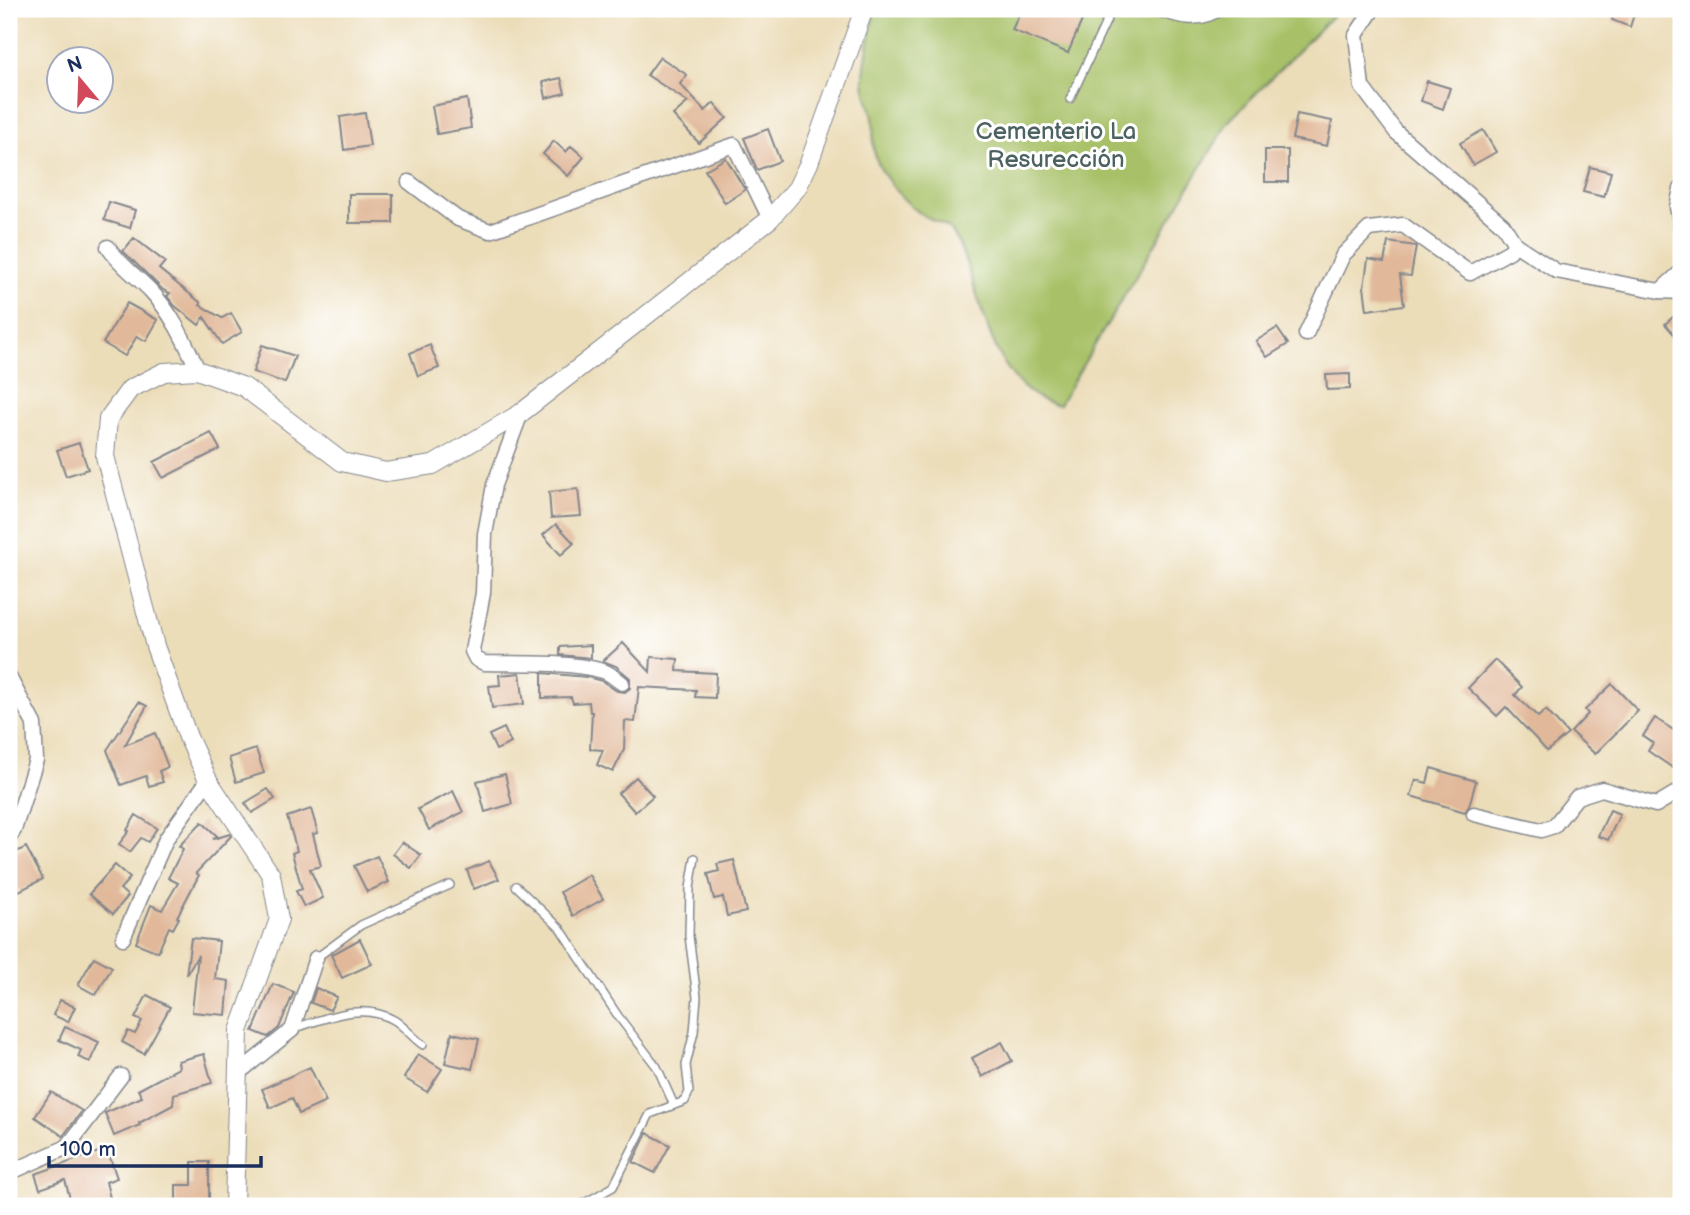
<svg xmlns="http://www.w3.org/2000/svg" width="1690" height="1215" font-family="'Balsamiq Sans',sans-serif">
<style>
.green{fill:#a8c167;stroke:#627862;stroke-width:2}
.building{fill:#e1b899}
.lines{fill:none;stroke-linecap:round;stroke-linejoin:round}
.service-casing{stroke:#84868c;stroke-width:10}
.minor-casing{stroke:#84868c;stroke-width:17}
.tertiary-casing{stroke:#84868c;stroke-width:20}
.service{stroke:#fff;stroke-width:7}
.minor{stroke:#fff;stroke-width:14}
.tertiary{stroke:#fff;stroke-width:18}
.labels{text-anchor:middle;stroke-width:6;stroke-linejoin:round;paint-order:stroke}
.park-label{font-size:24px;fill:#4c6261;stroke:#fff}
</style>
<rect width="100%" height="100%" fill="#fff"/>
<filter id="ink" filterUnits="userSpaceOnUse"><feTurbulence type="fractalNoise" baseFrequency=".0143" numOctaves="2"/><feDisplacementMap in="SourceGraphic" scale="14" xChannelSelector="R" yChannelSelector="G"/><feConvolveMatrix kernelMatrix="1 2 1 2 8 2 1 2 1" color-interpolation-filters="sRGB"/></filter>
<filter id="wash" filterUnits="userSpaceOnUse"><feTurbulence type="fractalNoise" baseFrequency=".00686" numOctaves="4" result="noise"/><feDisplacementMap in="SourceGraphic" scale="28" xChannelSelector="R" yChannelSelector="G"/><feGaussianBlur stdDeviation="1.57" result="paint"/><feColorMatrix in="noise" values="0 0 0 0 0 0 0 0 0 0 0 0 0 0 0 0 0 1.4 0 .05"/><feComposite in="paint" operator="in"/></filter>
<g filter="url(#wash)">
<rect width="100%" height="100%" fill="#ecddb9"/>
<!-- green -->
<path class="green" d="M875,9H1339L1228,122L1059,405C988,392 983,289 955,236C948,223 931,221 920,213C903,201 881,176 875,155C871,142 875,131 873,118C871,106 865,94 864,82C863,65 872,27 875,9Z"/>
<g id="blocks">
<!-- building -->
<g class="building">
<path d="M1021,9H1087L1068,53L1012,30Z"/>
<path d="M1616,9L1635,11L1630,27L1612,20Z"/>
<path d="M660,57L687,75L680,84L705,111L714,103L727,118L699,143L673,115L688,102L647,75Z"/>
<path d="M561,78L565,93L546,98L543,82Z"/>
<path d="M1427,81L1450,88L1443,109L1421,101Z"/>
<path d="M467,99L471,128L437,134L432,106Z"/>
<path d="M365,113L370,146L344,150L340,117Z"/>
<path d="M1297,114L1332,121L1327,146L1292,139Z"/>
<path d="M768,129L780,161L757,170L744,138Z"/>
<path d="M1483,130L1496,152L1473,165L1460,143Z"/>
<path d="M554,141L566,152L571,146L584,157L568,176L543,154Z"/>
<rect x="1265" y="150" width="23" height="32"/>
<path d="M726,158L745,190L725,203L705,170Z"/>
<path d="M1590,167L1611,172L1604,197L1583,192Z"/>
<rect x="349" y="194" width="44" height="29"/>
<path d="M109,202L135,210L130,228L104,220Z"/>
<path d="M134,238L165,262L159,269L201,303L200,305L222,318L231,313L242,332L222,344L204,317L199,325L175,306L167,296L170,293L163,290L123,251Z"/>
<path d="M1388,242L1416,246L1411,276L1400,275L1404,305L1367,310L1364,287L1368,259L1384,262Z"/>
<path d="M127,303L158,320L146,341L137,336L125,356L103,343Z"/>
<path d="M1681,310V342L1665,324Z"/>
<path d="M1277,328L1288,344L1267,357L1256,341Z"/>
<path d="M262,345L295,356L285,383L253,372Z"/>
<path d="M430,345L439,368L418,376L410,353Z"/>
<path d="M1350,374V389L1327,390L1326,375Z"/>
<path d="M211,433L220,449L163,478L154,462Z"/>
<path d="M79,443L88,469L66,476L57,450Z"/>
<path d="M578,489L581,516L551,518L549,492Z"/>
<path d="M556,524L574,543L561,555L543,535Z"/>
<path d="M623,643L650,672L651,657L678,659L677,671L716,673L715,698L695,697L696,690L639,687L635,722L625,721L624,750L613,772L597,765L603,750L590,749L592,712H590L589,702L573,703L571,697L542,698V673L587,677L602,681L617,691L625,692L630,688V678L616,666L603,661Z"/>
<path d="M591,645V658L560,655V647Z"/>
<path d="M1495,660L1522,687L1515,695L1538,717L1546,710L1568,734L1547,751L1506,707L1497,716L1468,688Z"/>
<path d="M520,673L524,704L492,708L489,686L500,685L499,675Z"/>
<path d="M1612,684L1638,711L1595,754L1571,732L1588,714L1585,710Z"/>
<path d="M139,702L147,706L125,745L155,733L168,767L159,771L163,782L149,786L146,776L121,785L107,750Z"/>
<path d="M1655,718L1681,735V755L1673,768L1648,751L1653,743L1643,736Z"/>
<path d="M504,728L511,743L496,750L489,735Z"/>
<path d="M256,749L264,773L236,782L229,758Z"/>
<path d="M1431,768L1476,781L1469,806L1465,812L1411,796L1416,780L1427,783Z"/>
<path d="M505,774L512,804L485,812L477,781Z"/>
<path d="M636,777L653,796L635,812L618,793Z"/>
<path d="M268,789L275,799L252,813L245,803Z"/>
<path d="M453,791L463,812L429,830L418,809Z"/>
<path d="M311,809L318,833L313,834L321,866L310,869L323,898L304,907L296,891L302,889L292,853L297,851L287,817Z"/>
<path d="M1610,810L1620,814L1608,840L1598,836Z"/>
<path d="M136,815L157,828L148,842L141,838L130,852L119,844L129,831L127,830Z"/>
<path d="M202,822L217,836L213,839L230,834L231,836L196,873L199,875L177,917L179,918L173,929L169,927L158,952L136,943L151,905L162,910L178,883L168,878L183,849L179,846Z"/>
<path d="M402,842L421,855L411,868L393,854Z"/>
<path d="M26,847L43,879L19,891L9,871V856Z"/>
<path d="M377,856L389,882L367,892L354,866Z"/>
<path d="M734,860L746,912L727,916L723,897L714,899L708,874L719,871L717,864Z"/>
<path d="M489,861L499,879L474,889L467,870Z"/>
<path d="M115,865L130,878L120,889L128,896L113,914L89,894Z"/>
<path d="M589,875L603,899L573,916L560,892Z"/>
<path d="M191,938L219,941L215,979L229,981L226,1015L192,1012L198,955L186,975Z"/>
<path d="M360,939L372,964L342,978L331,955Z"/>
<path d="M94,957L112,967L96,995L78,985Z"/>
<path d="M273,984L294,992L279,1028L268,1037L253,1031Z"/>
<path d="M316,988L337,997L330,1010L311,1003Z"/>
<path d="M147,995L170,1007L144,1054L122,1042L128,1031L135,1034L142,1021L135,1018Z"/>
<path d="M60,1000L75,1007L68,1022L53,1015Z"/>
<path d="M65,1027L99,1042L90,1062L78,1057L81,1050L59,1040Z"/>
<path d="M452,1033L479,1039L472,1069L445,1063Z"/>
<path d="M1002,1042L1012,1061L982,1077L972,1058Z"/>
<path d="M204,1054L212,1083L174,1094L173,1105L139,1123L140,1125L114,1136L105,1113L142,1097L138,1090L179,1068L178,1061Z"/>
<path d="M418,1054L442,1069L427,1092L404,1078Z"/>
<path d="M310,1067L326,1102L299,1114L292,1098L270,1108L262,1089Z"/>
<path d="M51,1092L82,1111L63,1136L35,1117Z"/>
<path d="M647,1133L670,1145L655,1173L633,1162Z"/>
<path d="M107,1149L117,1178L106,1182L112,1206H72L65,1180L40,1189L35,1174Z"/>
<path d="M192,1162H209V1206H176V1185H192Z"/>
</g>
</g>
</g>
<g filter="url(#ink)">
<use href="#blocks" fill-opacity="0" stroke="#84868c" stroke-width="2"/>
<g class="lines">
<defs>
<g id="service">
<path d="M1148,9C1173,18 1200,29 1223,9"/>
<path d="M1070,99L1112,9"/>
<path d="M516,886L560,928L618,1016L657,1067L674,1105"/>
<path d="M316,958L361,925L450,885"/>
<path d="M292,1029C325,1019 361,1001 394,1020C403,1025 413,1038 423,1045"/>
<path d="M579,1206L613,1187L650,1114L685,1101L689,1092L686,1065L694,1032L697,997L689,936L690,888L695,858"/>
</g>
<g id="minor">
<path d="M1373,9L1356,35L1362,87L1396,132L1503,225L1515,244L1556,271L1660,291L1681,292"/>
<path d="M409,182L458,219L490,231L734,145L770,219"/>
<path d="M1681,189L1677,207L1681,228"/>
<path d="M108,247C120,265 135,275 150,290C172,313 185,342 198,370"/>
<path d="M1660,291L1681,272"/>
<path d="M1306,334L1343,255L1369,229L1403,225L1470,273L1510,251L1515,244"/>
<path d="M521,413L494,485L485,534L483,593L472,651L476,659L484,663C521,664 567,661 603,671C610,673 616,679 622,683"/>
<path d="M9,677L34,724L36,760L14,830L9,838"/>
<path d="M1474,814L1541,830L1554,826L1577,797L1602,789L1656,805L1681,790"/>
<path d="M123,938L166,839L208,780"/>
<path d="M237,1074L292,1030L316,958"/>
<path d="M9,1173L67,1147L121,1076"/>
</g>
<path id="tertiary" d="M234,1206L239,1031L279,919L271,875L208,780L188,737L155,646L105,456L108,419L130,389L164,372L197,370L244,387L342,462L386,472L433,465L521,413L770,219L797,188L809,163L864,9"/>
</defs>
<!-- service casing -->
<use href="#service" class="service-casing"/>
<!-- minor casing -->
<use href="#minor" class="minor-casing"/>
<!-- tertiary casing -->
<use href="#tertiary" class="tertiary-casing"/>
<!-- service -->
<use href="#service" class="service"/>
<!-- minor -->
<use href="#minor" class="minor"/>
<!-- tertiary -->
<use href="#tertiary" class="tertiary"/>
</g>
</g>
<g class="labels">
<!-- park labels -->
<g class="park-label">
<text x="1056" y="139">Cementerio La<tspan x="1056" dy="28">Resurección</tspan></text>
</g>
</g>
<!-- margin -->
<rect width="1690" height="1215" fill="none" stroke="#fff" stroke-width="35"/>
<!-- north arrow -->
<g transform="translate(80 80) rotate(341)"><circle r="33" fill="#ffffff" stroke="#a4acbf" stroke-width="2"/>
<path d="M0-5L12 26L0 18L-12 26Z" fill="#d1495b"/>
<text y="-10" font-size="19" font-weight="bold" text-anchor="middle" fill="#1b2f5e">N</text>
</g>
<!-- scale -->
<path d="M49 1156v10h212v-10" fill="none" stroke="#1b2f5e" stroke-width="3.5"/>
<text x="60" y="1156" font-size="21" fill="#1b2f5e" stroke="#ffffff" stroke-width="5" paint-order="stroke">100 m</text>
</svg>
